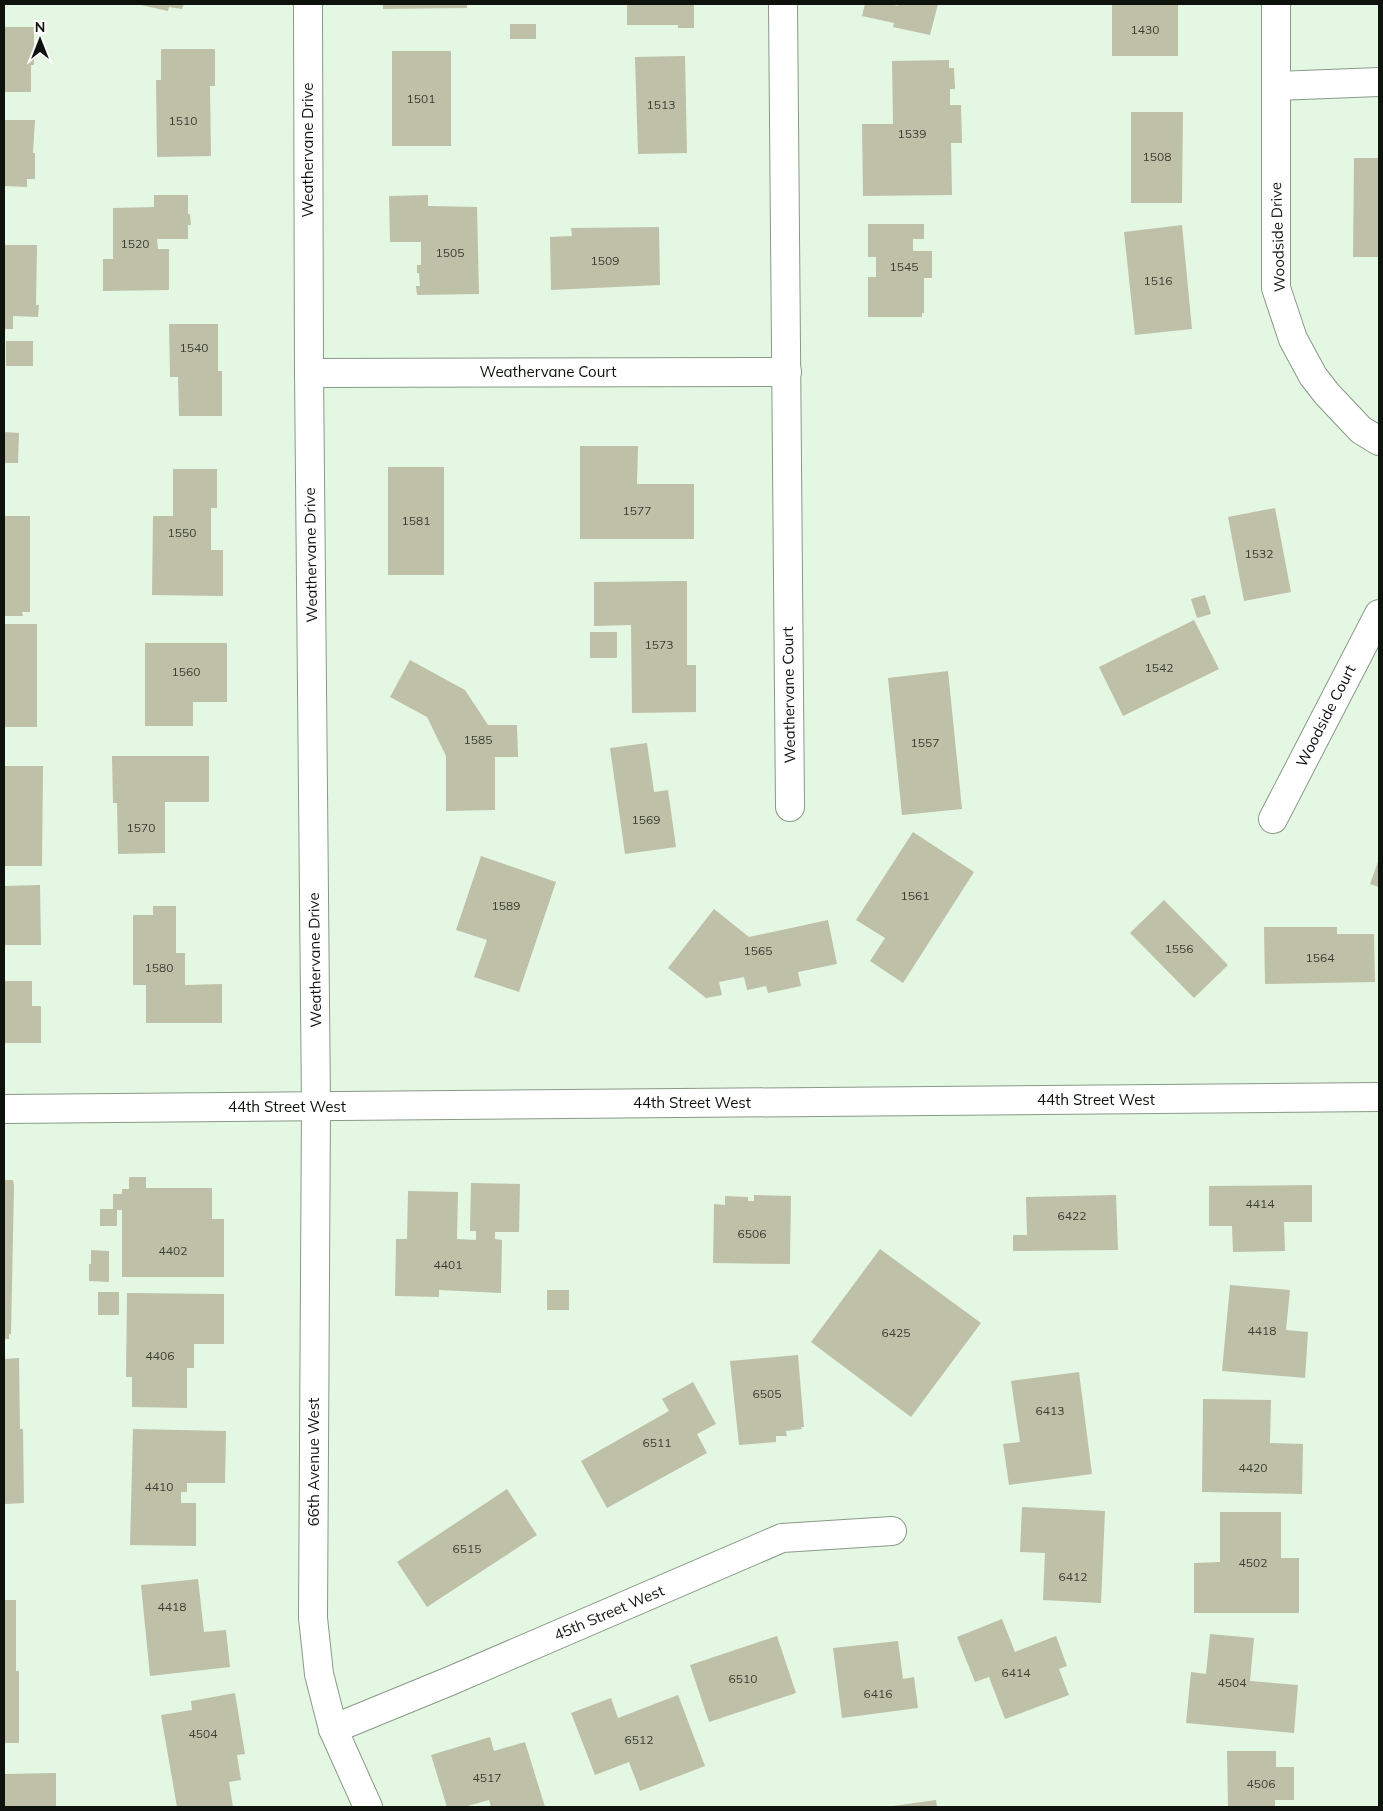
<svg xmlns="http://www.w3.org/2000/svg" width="1383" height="1811" font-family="Mulish,sans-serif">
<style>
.building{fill:#bfc0a8}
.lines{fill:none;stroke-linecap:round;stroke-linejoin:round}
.minor-casing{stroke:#899a88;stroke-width:30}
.minor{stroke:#fff;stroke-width:28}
.labels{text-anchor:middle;stroke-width:5;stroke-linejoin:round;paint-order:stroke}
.number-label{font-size:12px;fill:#3a3e33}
.street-label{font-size:15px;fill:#0d130c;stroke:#fff}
</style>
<rect width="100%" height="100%" fill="#e4f7e2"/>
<!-- building -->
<g class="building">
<path d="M136,4H184L182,9L169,7L168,11Z"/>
<path d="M383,4H467V8L383,9Z"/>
<path d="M627,4H694V28H678V25H627Z"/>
<path d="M865,4H891L898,6V4H938L930,35L893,27L894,23L862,16Z"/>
<rect x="1112" y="4" width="66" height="52"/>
<rect x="510" y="24" width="26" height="15"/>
<path d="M4,27H34V65H31V92H4Z"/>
<path d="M161,49H215V86H210L211,156L157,157L156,80H161Z"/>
<rect x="392" y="51" width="59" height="95"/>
<path d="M685,56L687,153L638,154L635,57Z"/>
<path d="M949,60V68H954L955,89H950V105H961L962,143H951L952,195L863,196L862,124H893L892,61Z"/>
<path d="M1131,112H1183L1182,203H1131Z"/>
<path d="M4,120H35L33,153H35V179H27V187L4,186Z"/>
<path d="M1354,158H1379V257H1353Z"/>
<path d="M154,195H188V214H190L191,225H188V239H157L158,249H169V290L103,291V259H113V208L154,207Z"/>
<path d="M428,195V206L477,207L479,294L417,295L416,286H420L419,273H417V265H421V242H390L389,196Z"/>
<path d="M868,224H924V239H913V251H932V278H924V313H922V317H868V277H876V257H868Z"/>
<path d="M1182,225L1192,329L1135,335L1124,232Z"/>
<path d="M659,227L660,285L551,290L550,237L572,236L571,228Z"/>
<path d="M4,245H37L36,305H39L38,317L13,316V329H4Z"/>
<path d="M169,324H218V371H222V416H179L178,377H170Z"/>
<rect x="6" y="341" width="27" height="25"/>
<path d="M4,432L19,433L18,463H4Z"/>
<path d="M580,446H638L637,484H694V539H580Z"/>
<rect x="388" y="467" width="56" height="108"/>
<path d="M173,469H217V508H211V550H223V596L152,595L153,516H173Z"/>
<path d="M1275,508L1291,592L1244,601L1228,517Z"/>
<path d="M4,516H30V612H22L23,616H4Z"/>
<path d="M687,581V665H696V712L632,713L631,625L594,626V582Z"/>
<path d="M1205,595L1211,614L1197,618L1191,599Z"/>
<path d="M1194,620L1219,669L1123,716L1099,667Z"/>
<rect x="4" y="624" width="33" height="103"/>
<rect x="590" y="632" width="27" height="26"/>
<path d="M145,643H227V702H193V726H145Z"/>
<path d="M410,660L465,690L488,725H517L518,757H495V810L446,811V756L427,717L390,697Z"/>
<path d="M948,671L962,809L902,815L888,678Z"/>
<path d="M647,743L654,792L668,790L676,847L625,854L610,748Z"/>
<path d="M112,756H209V802H165V853L118,854L117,803H113Z"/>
<path d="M4,766H43L42,866H4Z"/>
<path d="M913,832L974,872L903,983L870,961L885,938L856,920Z"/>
<path d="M481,856L556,882L519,992L474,977L487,940L456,930Z"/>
<path d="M1379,859V887L1370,884Z"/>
<path d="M40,885L41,945H4V886Z"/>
<path d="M1164,900L1228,965L1194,998L1130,933Z"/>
<path d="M153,906H176V953H185V985L222,984V1023H146V985H133V915H153Z"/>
<path d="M714,909L749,937L828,920L837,964L798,972L801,986L768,993L766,986L747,990L744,977L719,982L722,995L706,998L668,968Z"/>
<path d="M1264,927H1337V934H1374L1375,982L1265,984Z"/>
<path d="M4,981H32V1006H41V1043H4Z"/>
<path d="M129,1177H146V1188H212V1219H224V1277H122V1210H117V1226H100V1209H113V1194H122V1189H129Z"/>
<path d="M4,1180H13L14,1186L11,1334H9V1339H4Z"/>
<path d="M471,1183L520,1184L519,1232H495V1239L502,1240L501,1293L439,1290V1297L395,1296L396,1239H407L408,1191L458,1192L457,1239L476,1240V1231H470Z"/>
<path d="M1312,1185V1222H1284L1285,1251L1233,1252L1232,1226H1209V1186Z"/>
<path d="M754,1195L791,1196L790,1264L713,1263L714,1204L725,1205V1196L748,1197V1201H754Z"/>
<path d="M1116,1195L1118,1250L1013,1251V1235H1027L1026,1197Z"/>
<path d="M880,1249L981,1323L911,1417L811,1342Z"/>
<path d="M91,1250L109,1251V1282L89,1281V1264H91Z"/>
<path d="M1230,1285L1290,1290L1286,1330L1308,1332L1305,1378L1222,1371Z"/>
<rect x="547" y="1290" width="22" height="20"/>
<rect x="98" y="1292" width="21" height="23"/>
<path d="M127,1293L224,1294V1344H194V1368H187V1408L132,1407V1377H126Z"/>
<path d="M798,1355L804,1427H801L802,1429L786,1431L787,1436H776V1442L739,1445L730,1361Z"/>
<path d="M19,1358L20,1429H23L24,1503L4,1504V1359Z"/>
<path d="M1079,1372L1092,1474L1009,1485L1003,1444L1020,1442L1011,1381Z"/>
<path d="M693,1382L716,1424L697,1434L707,1453L607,1508L581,1461L669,1411L662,1399Z"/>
<path d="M1203,1399L1271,1400L1270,1443L1303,1444L1302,1494L1202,1492Z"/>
<path d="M133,1429L226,1431L225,1483H187V1492H181V1503H196V1546L130,1545Z"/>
<path d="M507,1489L537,1535L427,1607L397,1562Z"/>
<path d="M1022,1507L1105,1511L1101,1603L1043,1600L1045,1553L1020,1552Z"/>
<path d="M1220,1512H1281V1558H1299V1613H1194V1563L1220,1562Z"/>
<path d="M198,1579L204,1632L226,1630L230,1667L150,1676L141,1585Z"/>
<path d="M4,1600H16V1671H19V1743H4Z"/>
<path d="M1002,1619L1015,1652L1056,1636L1067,1666L1059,1669L1069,1695L1005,1719L989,1677L975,1682L957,1637Z"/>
<path d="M1210,1634L1254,1638L1250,1681L1298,1685L1294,1733L1186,1723L1191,1672L1206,1674Z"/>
<path d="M777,1636L796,1693L709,1722L690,1665Z"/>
<path d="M898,1641L903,1679L914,1677L918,1708L842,1718L833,1648Z"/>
<path d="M235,1693L245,1754L237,1755L241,1780L229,1782L233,1807H177L161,1715L192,1710L191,1701Z"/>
<path d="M678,1695L705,1766L640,1791L629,1762L595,1775L571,1713L611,1698L618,1718Z"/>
<path d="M490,1737L494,1751L525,1742L545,1807H491L489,1800L464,1807H447L431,1755Z"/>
<path d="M1227,1751H1276V1767H1294V1800H1275V1807H1228Z"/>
<path d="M56,1773V1807H4V1774Z"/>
<path d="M936,1800L937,1807H893V1806Z"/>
</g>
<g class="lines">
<defs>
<g id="minor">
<path d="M308,4L309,373L316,1106L313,1618L319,1674L333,1729L368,1807"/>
<path d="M783,4L790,807"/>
<path d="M1276,4V288L1293,339L1313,376L1327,394L1361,430L1379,441"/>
<path d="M1276,86L1379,82"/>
<path d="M309,373L787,372"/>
<path d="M1273,819L1379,614"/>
<path d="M4,1109L1379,1097"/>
<path d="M333,1729L450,1681L782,1538L892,1531"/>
</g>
</defs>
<!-- minor casing -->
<use href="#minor" class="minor-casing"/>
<!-- minor -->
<use href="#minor" class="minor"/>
</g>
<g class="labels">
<!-- number labels -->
<g class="number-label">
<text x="1145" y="34">1430</text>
<text x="421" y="103">1501</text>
<text x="661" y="109">1513</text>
<text x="183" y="125">1510</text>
<text x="912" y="138">1539</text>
<text x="1157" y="161">1508</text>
<text x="135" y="248">1520</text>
<text x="450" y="257">1505</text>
<text x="605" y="265">1509</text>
<text x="904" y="271">1545</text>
<text x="1158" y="285">1516</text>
<text x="194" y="352">1540</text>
<text x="637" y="515">1577</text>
<text x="416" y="525">1581</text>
<text x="182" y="537">1550</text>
<text x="1259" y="558">1532</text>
<text x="659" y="649">1573</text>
<text x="1159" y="672">1542</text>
<text x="186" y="676">1560</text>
<text x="478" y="744">1585</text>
<text x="925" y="747">1557</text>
<text x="646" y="824">1569</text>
<text x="141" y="832">1570</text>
<text x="915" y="900">1561</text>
<text x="506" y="910">1589</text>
<text x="1179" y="953">1556</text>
<text x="758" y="955">1565</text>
<text x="1320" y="962">1564</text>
<text x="159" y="972">1580</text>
<text x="1260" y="1208">4414</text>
<text x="1072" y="1220">6422</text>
<text x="752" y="1238">6506</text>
<text x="173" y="1255">4402</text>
<text x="448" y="1269">4401</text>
<text x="1262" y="1335">4418</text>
<text x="896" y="1337">6425</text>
<text x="160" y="1360">4406</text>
<text x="767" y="1398">6505</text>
<text x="1050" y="1415">6413</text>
<text x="657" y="1447">6511</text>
<text x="1253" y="1472">4420</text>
<text x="159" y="1491">4410</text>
<text x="467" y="1553">6515</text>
<text x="1253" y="1567">4502</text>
<text x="1073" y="1581">6412</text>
<text x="172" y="1611">4418</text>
<text x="1016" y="1677">6414</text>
<text x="743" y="1683">6510</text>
<text x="1232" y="1687">4504</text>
<text x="878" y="1698">6416</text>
<text x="203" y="1738">4504</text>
<text x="639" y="1744">6512</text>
<text x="487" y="1782">4517</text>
<text x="1261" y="1788">4506</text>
</g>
<!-- street labels -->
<g class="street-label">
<text transform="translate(308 150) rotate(-90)" y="5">Weathervane Drive</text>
<text transform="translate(1278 237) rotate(-92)" y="5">Woodside Drive</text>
<text x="548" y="377">Weathervane Court</text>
<text transform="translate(311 555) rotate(-91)" y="5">Weathervane Drive</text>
<text transform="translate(789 695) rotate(-91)" y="5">Weathervane Court</text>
<text transform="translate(1326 716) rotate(-63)" y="5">Woodside Court</text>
<text transform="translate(315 960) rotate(-91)" y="5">Weathervane Drive</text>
<text x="1096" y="1105">44th Street West</text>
<text x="692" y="1108">44th Street West</text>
<text x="287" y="1112">44th Street West</text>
<text transform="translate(314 1462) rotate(-90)" y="5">66th Avenue West</text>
<text transform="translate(609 1613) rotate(-23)" y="5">45th Street West</text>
</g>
</g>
<!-- border -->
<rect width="1383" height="1811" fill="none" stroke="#0d130c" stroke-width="10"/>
<!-- north arrow -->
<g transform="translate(40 40)" stroke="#ffffff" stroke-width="4" paint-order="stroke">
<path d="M0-4L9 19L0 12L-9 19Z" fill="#0d130c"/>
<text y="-8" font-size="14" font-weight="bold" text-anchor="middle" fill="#0d130c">N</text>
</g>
</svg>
